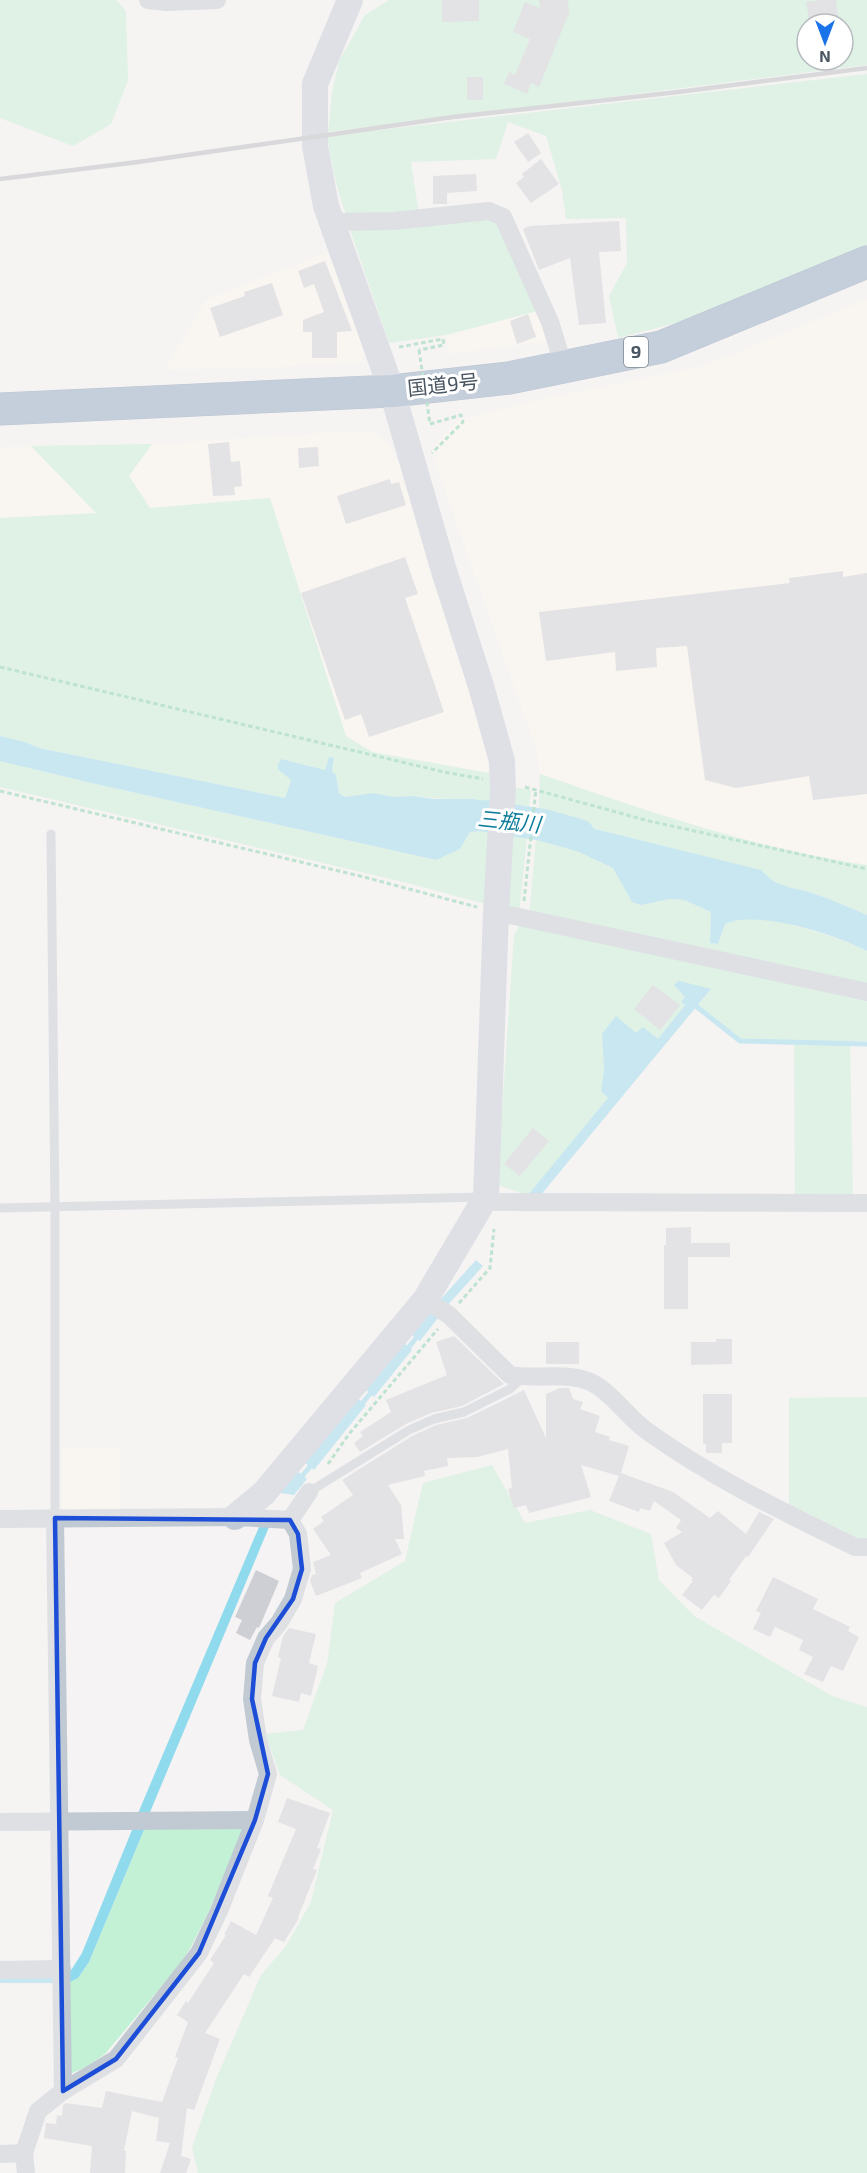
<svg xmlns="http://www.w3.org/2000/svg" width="867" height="2173" font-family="'Exo 2','Noto Sans JP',sans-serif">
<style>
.commercial{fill:#fdf9ef}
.green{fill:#c3f1d5;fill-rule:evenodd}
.water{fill:#90daee}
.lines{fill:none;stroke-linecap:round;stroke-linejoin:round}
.stream{stroke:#90daee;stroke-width:5}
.river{stroke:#90daee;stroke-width:32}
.building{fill:#cdcfd5}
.highway-casing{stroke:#7690ad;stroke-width:33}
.path{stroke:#7ad0a6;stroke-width:3;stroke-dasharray:4.5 3;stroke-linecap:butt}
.lane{stroke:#c1cad2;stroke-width:9}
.street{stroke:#c1cad2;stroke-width:18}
.secondary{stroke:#c1cbd6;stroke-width:26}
.highway{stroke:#8ba5c1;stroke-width:32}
.rail{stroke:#b5b8bd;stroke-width:4.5}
.path-bridge{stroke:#7ad0a6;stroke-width:3;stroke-dasharray:4.5 3;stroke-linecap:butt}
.marked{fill:none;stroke:#1d4ed8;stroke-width:4.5;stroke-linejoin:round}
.labels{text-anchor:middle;stroke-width:6;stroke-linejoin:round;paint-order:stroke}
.shield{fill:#fff;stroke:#808990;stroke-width:1.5}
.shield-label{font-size:18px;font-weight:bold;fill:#4a5661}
.street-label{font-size:20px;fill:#4a5661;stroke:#fff}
.water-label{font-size:21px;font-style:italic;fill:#0c7c9b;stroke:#fff}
</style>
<rect width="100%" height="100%" fill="#f5f3f3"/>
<!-- commercial -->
<g class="commercial">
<path d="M328,252L363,344L364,354L361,362L259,368L165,370L206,300Z"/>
<path d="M867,299V865L844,862L752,841L660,815L540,774L537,752L435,462L438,453L432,449L457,421L536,400L703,366Z"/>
<path d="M541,310L552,341L450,354L446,335Z"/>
<path d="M355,431L375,433L390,445L400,466L466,662L485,736L489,773L372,752L346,736L270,498L150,508L129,476L152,444Z"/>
<path d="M31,446L97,514L0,518V447Z"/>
<path d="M120,1448V1509L62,1510V1449Z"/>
</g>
<!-- green -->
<g class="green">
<path d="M0,0H116L126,11L128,80L111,124L73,146L0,118Z"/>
<path d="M389,0H867V65L328,132L332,93L339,61L365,15ZM807,24H843V60H807Z"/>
<path d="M867,74V249L703,316L618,338L609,296L627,263L626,218L566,219L562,190L546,136L508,122L496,159L411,162L419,215L348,218C336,191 332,164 327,136Z"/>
<path d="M495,218L541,310L446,335L389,343L349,227Z"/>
<path d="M152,444L129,476L150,508L270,498L346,736L372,752L489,773L494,803L412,796L395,797L373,793L345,797L339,793L336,775L332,771L334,758L329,757L325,770L291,780L285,798L39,748L25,742L0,736V518L96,513L31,446Z"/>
<path d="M0,761L87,782L436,860L460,849L470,832L493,830L489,905L412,884L0,787Z"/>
<path d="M540,774C647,811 755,849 867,865V915C850,908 833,900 815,894C793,886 779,890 760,870L595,829L539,811Z"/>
<path d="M518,788L531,790L529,809L512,806V790Z"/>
<path d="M510,836L527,838L519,915L506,912Z"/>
<path d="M536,839L566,846L613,868L632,901L641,905L670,899L684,900L711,912L710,943L718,944L725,924C759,908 824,935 858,946L867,951V988L529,916Z"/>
<path d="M521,923L867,997V1041H850L853,1199H795L794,1041L741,1039L698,1006L711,989L685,997V1005L658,1039L637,1033L602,1034L604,1070L601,1091L609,1098L528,1195L497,1185L514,935Z"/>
<path d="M867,1397V1545L789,1511V1398Z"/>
<path d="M492,1465L525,1523L590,1510L651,1534L659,1580L694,1616L832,1696L867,1707V2173H198L192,2147L216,2079L261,1975L286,1946L311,1902L333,1810L280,1775L265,1734L303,1730L327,1664L335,1603L405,1561L423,1483Z"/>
<path d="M146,1825L244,1828L209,1911L191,1947L180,1964L105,2054L86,2067L68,2075V1983L78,1978L89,1962Z"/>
</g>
<!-- water -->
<g class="water">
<path d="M0,736L25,742L39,748L285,798L291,780L278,769V764L281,759L325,770L329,757L334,758L332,771L336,775L339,793L345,797L373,793L395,797L412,796L435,799H473L494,803L493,830L470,832L460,849L436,860L87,782L0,761Z"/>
<path d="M512,806L529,809L527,838L510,836Z"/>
<path d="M539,811L595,829L761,870C779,890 793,886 815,894C833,900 850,908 867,915V951C837,935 756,909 725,924L718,944L710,943L711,912L684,900L670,899L641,905L632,902L613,868L566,846L536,839Z"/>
<path d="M679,981L711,989L535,1202L528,1195L608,1098L601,1091L604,1070L602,1034L616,1016L636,1033L643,1027L658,1039L685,1005L681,1002L685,997L674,985Z"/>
<path d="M476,1260L483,1266L446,1307L439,1301Z"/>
<path d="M429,1311L438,1318L420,1341L411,1334Z"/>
<path d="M403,1342L412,1350L374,1397L365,1389Z"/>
<path d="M357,1398L366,1405L314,1470L305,1463Z"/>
<path d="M297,1471L307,1479L294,1495L280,1493Z"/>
<path d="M259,1527H269L148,1817L136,1818Z"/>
<path d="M134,1825H146L89,1962L78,1978L68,1983V1975L82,1953Z"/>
<path d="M58,1974V1983H0V1975Z"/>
</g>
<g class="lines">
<!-- stream -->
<g class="stream">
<path d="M697,1007L740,1041L867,1044"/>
<path d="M405,1352L420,1333"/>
<path d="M359,1407L374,1389"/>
<path d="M298,1481L313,1463"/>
</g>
<!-- river -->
<path class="river" d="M487,816L543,825L579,835"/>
</g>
<!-- building -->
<g class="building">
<path d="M442,0H479V21L442,22Z"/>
<path d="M539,0H568L569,13L539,87L531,83L527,94L504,84L509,72L515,75L530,39L513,32L525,2L540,8Z"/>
<path d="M822,0H836L838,16L809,20L806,2Z"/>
<rect x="467" y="77" width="16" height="23"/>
<path d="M528,133L541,153L528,162L514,142Z"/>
<path d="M541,159L559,184L531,203L516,183L524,177L522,174Z"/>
<path d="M476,174L477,191L447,193V204H433V176Z"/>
<path d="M619,221L621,251L599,252L606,323L579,325L570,258L539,270L523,229L530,226Z"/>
<path d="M325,261L352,331L337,332V358H312V332H303V320L324,312L314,284L304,288L298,271Z"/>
<path d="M272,283L283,315L220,337L210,308L245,296L244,292Z"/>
<path d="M528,314L536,337L517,344L510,321Z"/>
<path d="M229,442L231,462L240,461L242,486L234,487L235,495L213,496L208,444Z"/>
<path d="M318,447L319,466L299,468L298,448Z"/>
<path d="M390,479L391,484L399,482L406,505L346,524L337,496Z"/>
<path d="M405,557L418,594L405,598L444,712L369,737L361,714L345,720L301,593Z"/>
<path d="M843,571V577L867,573V794L813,800L809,776L736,788L705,780L687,646L656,648L657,667L616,671L615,652L546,661L539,612L790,583L789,578Z"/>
<path d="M653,985L680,1005L660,1030L634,1009Z"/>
<path d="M533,1128L549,1141L520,1176L504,1164Z"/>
<path d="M691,1227V1243H730V1257H688V1309H664V1245H666V1228Z"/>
<path d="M454,1336L504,1384L462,1406L431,1413L406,1424L360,1452L354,1443L363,1436L360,1432L391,1412L386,1400L447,1375L436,1342Z"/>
<path d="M716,1339H732V1364L691,1365V1342H716Z"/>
<rect x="546" y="1342" width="33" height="22"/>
<path d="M560,1388H569L573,1399L583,1402L580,1409L600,1416L595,1432L610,1437L609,1440L629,1446L621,1473L673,1492L710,1518L718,1511L746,1534L759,1512L774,1519L748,1557L746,1556L729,1580L731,1581L719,1598L714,1595L702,1610L682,1595L693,1581L691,1580L693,1578L676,1565L664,1543L682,1532L676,1528L681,1520L654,1501L650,1511L640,1508L639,1512L609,1501L619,1476L581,1465L591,1497L529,1513L526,1505L514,1508L508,1489L512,1488L508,1449L477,1457L447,1458L448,1466L424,1471L425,1476L388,1485L401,1505L404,1539H395L402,1554L360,1573L362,1578L316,1596L310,1581L312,1575L316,1574L313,1562L331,1555L313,1529L324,1521L321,1517L353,1495L342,1480L412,1436L436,1425L467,1418L524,1390L546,1438V1394Z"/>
<path d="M703,1394H732V1443H722V1453H706V1444H703Z"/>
<path d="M256,1570L279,1581L259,1628L257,1627L250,1640L236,1633L242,1620L235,1617Z"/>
<path d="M773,1577L818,1599L813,1609L850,1627L848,1631L859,1637L843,1671L831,1666L823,1682L804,1674L813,1657L799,1650L803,1640L775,1627L770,1637L753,1629L761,1613L756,1611Z"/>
<path d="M289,1628L316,1634L309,1663L318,1666L311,1696L301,1693L299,1702L272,1696L281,1658L278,1657L283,1636Z"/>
<path d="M287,1798L330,1813L317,1848L321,1849L313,1869L317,1870L298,1917L299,1918L284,1942L275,1938L249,1977L244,1974L205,2033L220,2039L194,2110L187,2108L181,2156L191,2159L186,2173H160L170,2143L156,2141L159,2118L132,2111L124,2151H126L125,2173H90L92,2146L44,2138L46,2123L56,2124L57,2115L62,2116L63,2105L66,2103L102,2108L106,2091L162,2102L178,2058L175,2057L188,2022L177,2015L186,2001L188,2003L214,1963L210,1960L226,1935H224L231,1921L256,1935L273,1898L268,1896L296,1829L278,1822Z"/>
</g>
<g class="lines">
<defs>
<path id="highway" d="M0,409L392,391L509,378L661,347L867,262"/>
</defs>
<!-- highway casing -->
<use href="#highway" class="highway-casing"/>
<!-- path -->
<g class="path">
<path d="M399,347L443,339L444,345L419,350"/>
<path d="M430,424L461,415L463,422L432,453"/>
<path d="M0,667L444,772L483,779"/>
<path d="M525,787L649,821L867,869"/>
<path d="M0,791L360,876L477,907"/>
<path d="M524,901L536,789"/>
<path d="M459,1303L490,1268L494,1229"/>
<path d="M328,1464L349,1434L438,1329"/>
</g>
<!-- lane -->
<g class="lane">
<path d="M51,834L55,1207V1518"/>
<path d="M0,1208L483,1197"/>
<path d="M309,1492L409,1430L434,1419L464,1412L510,1389L523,1377"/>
</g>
<!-- street -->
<g class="street">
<path d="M148,0L167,2L217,0"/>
<path d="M332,222L394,221L489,211L503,217L550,322L564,367"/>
<path d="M496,912L867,992"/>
<path d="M486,1197L496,1202L867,1203"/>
<path d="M425,1300L449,1315L510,1375C538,1380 571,1370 596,1385C614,1396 629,1418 647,1431C712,1478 784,1512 855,1547H867"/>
<path d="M55,1518L63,2091"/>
<path d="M0,1519L237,1517L290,1520"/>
<path d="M290,1520L309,1492"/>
<path d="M0,1822L255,1820"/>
<path d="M0,1970L62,1969"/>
<path d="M0,2154L24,2153"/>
<path d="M26,2173L24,2153L38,2111L63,2091L116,2059L199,1953L219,1911L255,1820L268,1774L258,1740L252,1699L255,1663L266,1638L279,1623L293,1599L302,1569L298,1534L290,1520"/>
</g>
<!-- secondary -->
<path class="secondary" d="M235,1517L264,1493L425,1300L486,1197L496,912L503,791L502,761L481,686L444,571L392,391L326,206L315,146V84L350,0"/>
<!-- highway -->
<use href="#highway" class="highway"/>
<!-- rail -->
<path class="rail" d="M0,179L138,162L453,117L678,92L867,68"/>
<!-- path-bridge -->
<path class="path-bridge" d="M419,350L430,424"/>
</g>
<!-- marked area -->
<path d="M0 0H867V2173H0ZM55,1518L290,1520L298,1534L302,1569L293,1599L266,1638L255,1663L252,1699L268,1774L255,1820L199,1953L116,2059L63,2091Z" fill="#f5f3f3" fill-opacity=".55" fill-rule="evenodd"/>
<path class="marked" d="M55,1518L290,1520L298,1534L302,1569L293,1599L266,1638L255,1663L252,1699L268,1774L255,1820L199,1953L116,2059L63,2091Z"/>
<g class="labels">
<!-- shield labels -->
<rect class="shield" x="624" y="337" width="24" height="30" rx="4.5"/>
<g class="shield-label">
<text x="636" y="358">9</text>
</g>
<!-- street labels -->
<g class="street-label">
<text transform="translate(443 385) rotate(-6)" y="7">国道9号</text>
</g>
<!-- water labels -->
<g class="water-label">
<text transform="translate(509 822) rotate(6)" y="7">三瓶川</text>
</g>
</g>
<!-- north arrow -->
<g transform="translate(825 42) rotate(180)"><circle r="28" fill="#ffffff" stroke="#b7bbc0" stroke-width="1.5"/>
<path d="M0-4.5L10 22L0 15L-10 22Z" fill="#1a73e8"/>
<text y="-9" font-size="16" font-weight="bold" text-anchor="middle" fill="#4a5661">N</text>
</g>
</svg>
